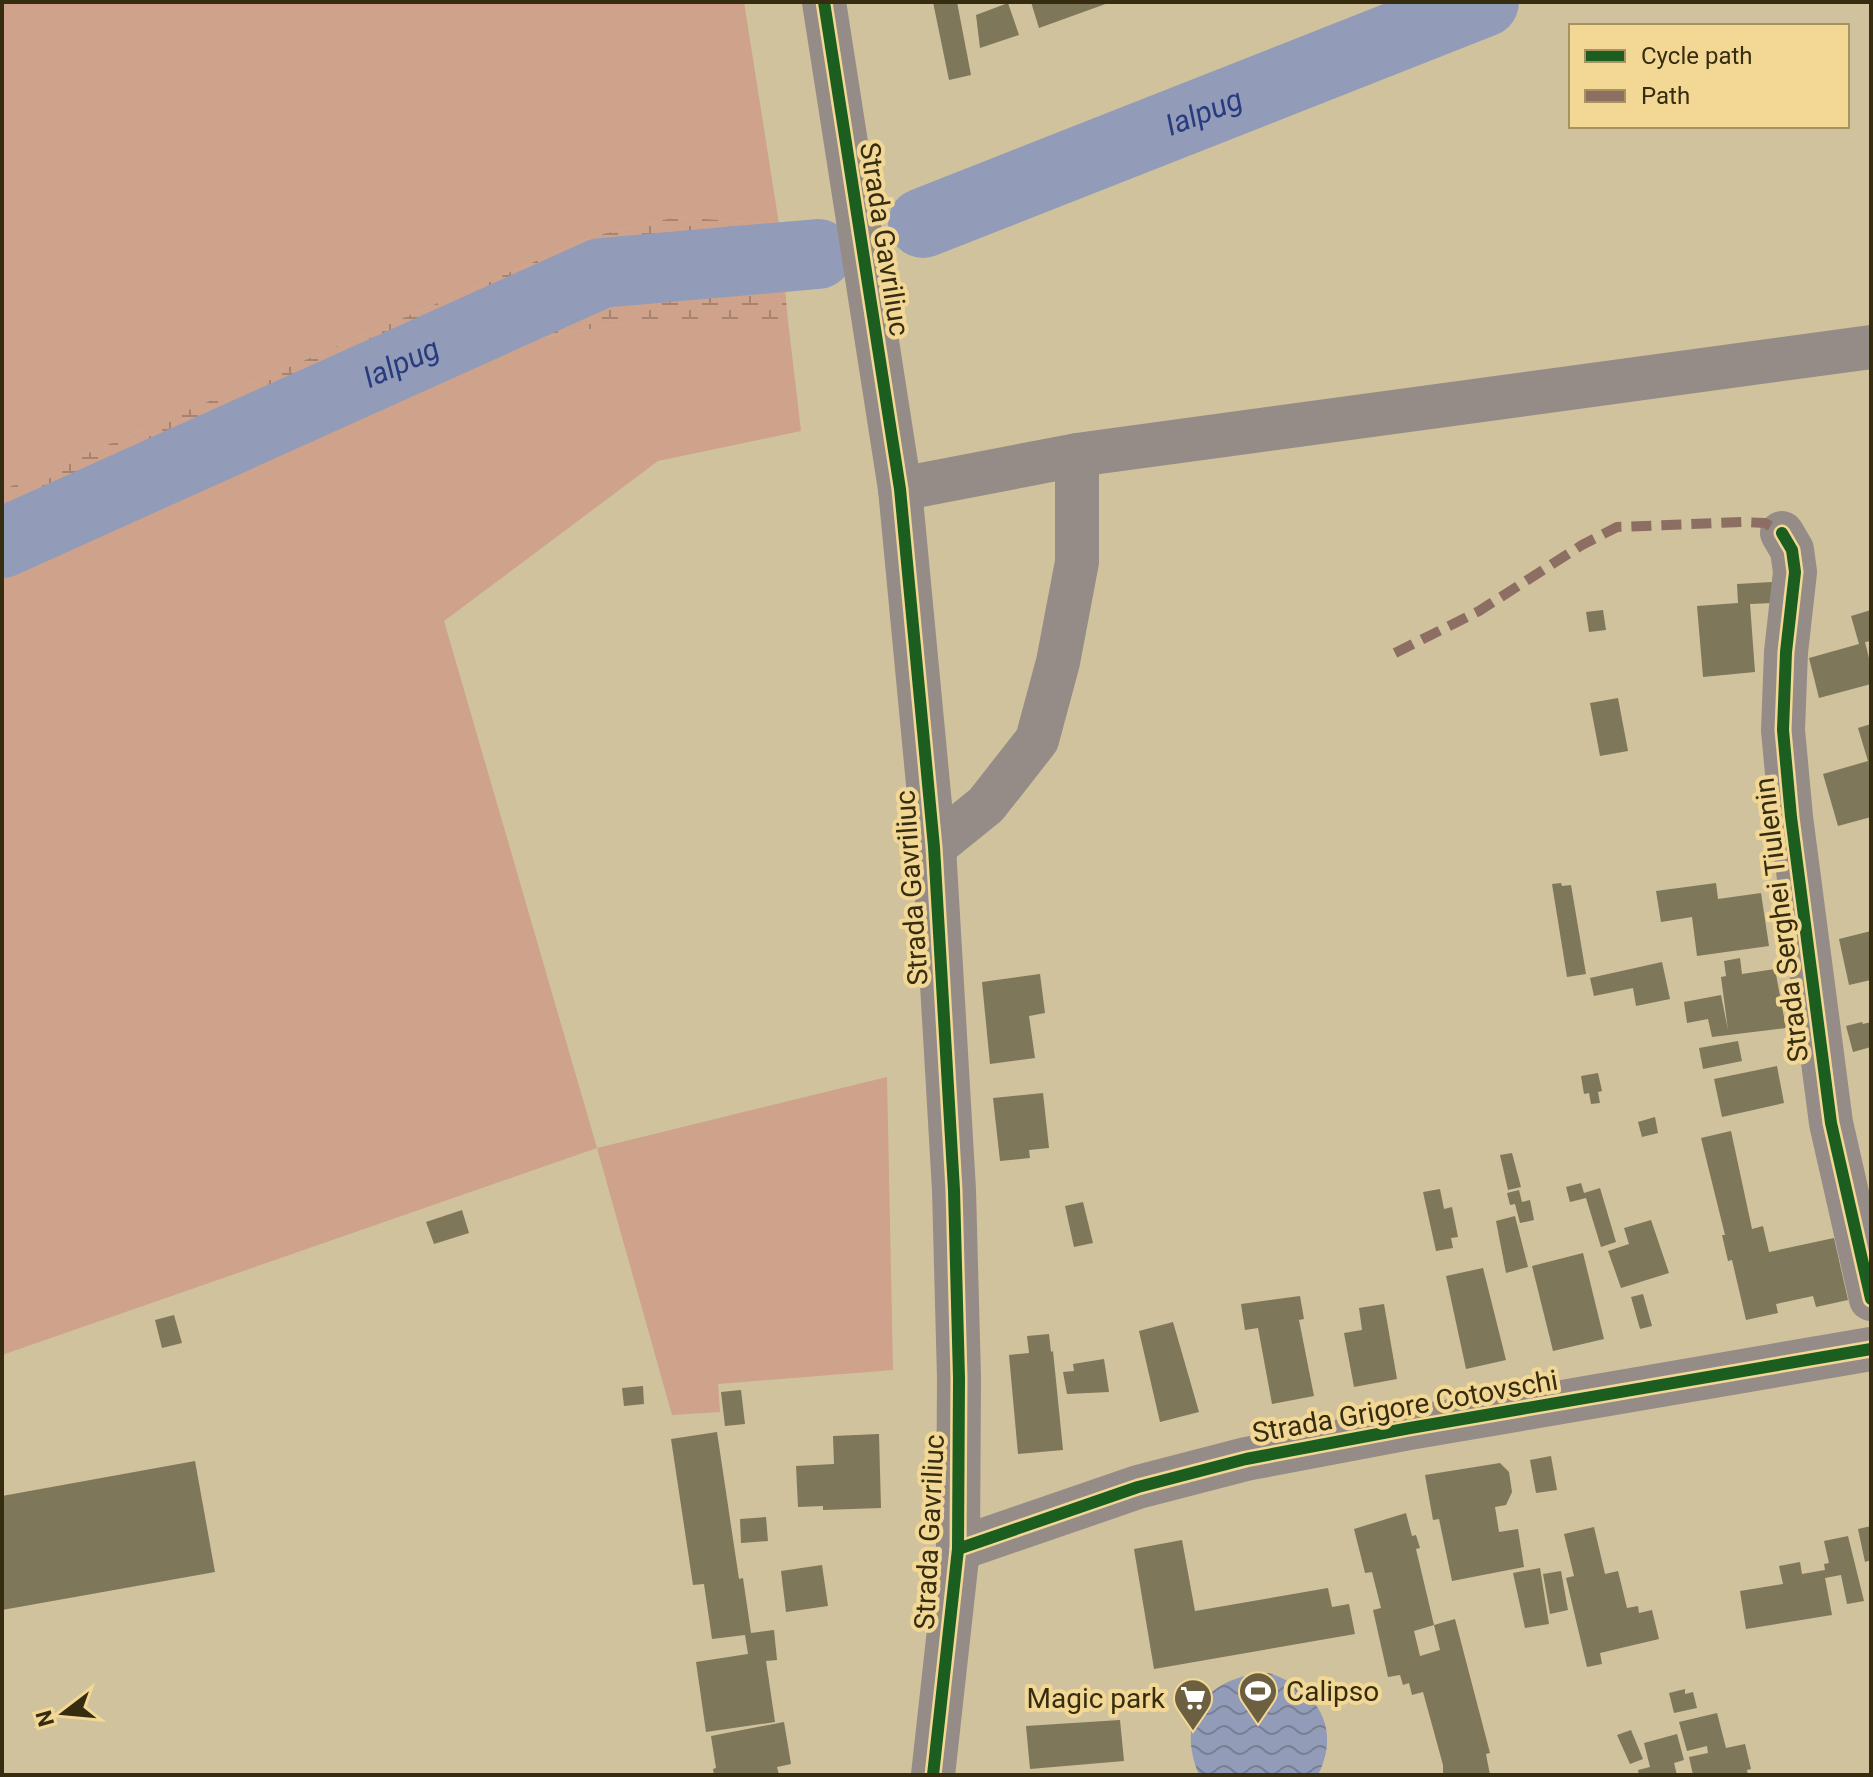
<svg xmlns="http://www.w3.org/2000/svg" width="1873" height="1777" font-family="Roboto,sans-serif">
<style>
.green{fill:#cea28b}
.wetland{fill:url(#wetland-marsh)}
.water{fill:url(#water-waves)}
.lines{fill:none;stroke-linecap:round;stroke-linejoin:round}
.stream{stroke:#929cb8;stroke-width:12}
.river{stroke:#929cb8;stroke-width:70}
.building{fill:#7e7759;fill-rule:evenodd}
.minor{stroke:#958c87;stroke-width:44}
.quiet{stroke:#8d6e63;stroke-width:10;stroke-dasharray:20 10;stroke-linecap:butt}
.cycleway-casing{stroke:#f3d895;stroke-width:17}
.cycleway{stroke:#1b5e20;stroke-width:12}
.labels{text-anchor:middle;stroke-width:8;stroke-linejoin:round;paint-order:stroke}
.street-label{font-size:28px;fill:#362c10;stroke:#f3d895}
.poi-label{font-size:28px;fill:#362c10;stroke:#f3d895;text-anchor:start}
.water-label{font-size:30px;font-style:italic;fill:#293b7f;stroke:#f3d895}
</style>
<defs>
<pattern id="wetland-marsh" width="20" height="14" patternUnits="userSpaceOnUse" patternTransform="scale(2)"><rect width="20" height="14" fill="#cea28b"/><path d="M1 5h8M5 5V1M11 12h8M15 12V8" fill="none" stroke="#a88470"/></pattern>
<pattern id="water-waves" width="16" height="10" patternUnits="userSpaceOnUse" patternTransform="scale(2)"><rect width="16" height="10" fill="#929cb8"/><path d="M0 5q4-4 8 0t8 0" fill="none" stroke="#787f94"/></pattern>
</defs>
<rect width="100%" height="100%" fill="#d0c29d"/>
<!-- green -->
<g class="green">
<path d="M2,2H744L779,224L676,217L594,236L2,490Z"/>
<path d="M636,321H788L801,431L658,461L444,621L597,1148L887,1077L893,1370L718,1384L720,1412L672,1415L597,1148L2,1355V579L533,339Z"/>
</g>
<!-- wetland -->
<path class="wetland" d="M676,217L779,224L788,321H636L533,339L2,579V490L594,236Z"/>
<!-- water -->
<path class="water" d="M1269,1673C1316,1689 1342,1727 1318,1775H1199C1174,1716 1208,1675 1269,1673Z"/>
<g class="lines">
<!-- stream -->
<path class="stream" d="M2,529L10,540"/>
<!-- river -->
<g class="river">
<path id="s1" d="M923,223L1484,2"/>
<path id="s2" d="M2,543L601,273L818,254"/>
</g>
</g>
<!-- building -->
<g class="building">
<path d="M933,2H957L971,75L949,80Z"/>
<path d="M1031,2H1111L1039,28Z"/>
<path d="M1008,3L1019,35L980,48L976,15Z"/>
<path d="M1772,582L1773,603L1750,604L1755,672L1703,677L1697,606L1738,603L1737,584Z"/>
<path d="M1603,610L1606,630L1589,632L1586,612Z"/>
<path d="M1871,610V641L1865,642L1871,666V684L1819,698L1809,658L1859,644L1851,616Z"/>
<path d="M1618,698L1628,751L1600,756L1590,703Z"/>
<path d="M1871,724V817L1838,826L1823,774L1868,761L1858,728Z"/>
<path d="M1561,883L1562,886L1571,885L1586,974L1567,977L1552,884Z"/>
<path d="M1716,883L1718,899L1761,893L1769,946L1697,956L1692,917L1661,922L1656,891Z"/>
<path d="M1871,931V980L1849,985L1839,939Z"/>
<path d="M1740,958L1742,974L1775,969L1786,1028L1712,1037L1708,1019L1687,1023L1684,1002L1721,995L1728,1030L1721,977L1726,976L1724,961Z"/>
<path d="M1662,962L1670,999L1636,1006L1633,988L1594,996L1590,978Z"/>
<path d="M1040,974L1045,1013L1029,1016L1035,1058L990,1064L982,982Z"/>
<path d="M1862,1022L1863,1024L1871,1022V1047L1853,1052L1846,1026Z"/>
<path d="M1738,1041L1742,1061L1703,1069L1699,1048Z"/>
<path d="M1777,1066L1784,1103L1722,1117L1714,1079Z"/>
<path d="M1598,1073L1602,1091L1598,1092L1600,1103L1591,1104L1589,1093L1584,1094L1581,1076Z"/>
<path d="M1043,1093L1049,1148L1029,1150L1030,1158L1000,1161L993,1098Z"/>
<path d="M1655,1117L1658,1133L1642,1137L1638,1122Z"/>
<path d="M1731,1131L1752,1229L1763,1226L1769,1252L1834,1238L1848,1300L1816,1307L1813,1296L1776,1304L1778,1313L1746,1320L1732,1260L1728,1261L1722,1235H1725L1701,1138Z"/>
<path d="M1512,1153L1521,1187L1508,1190L1500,1155Z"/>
<path d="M1581,1183L1584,1193L1600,1188L1616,1242L1601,1247L1586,1198L1570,1202L1566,1187Z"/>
<path d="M1440,1189L1444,1209L1452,1207L1458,1237L1451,1238L1453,1248L1436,1251L1423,1192Z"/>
<path d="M1519,1190L1522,1202L1530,1200L1534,1220L1520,1223L1515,1204L1510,1205L1507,1193Z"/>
<path d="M1083,1202L1093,1243L1074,1247L1065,1206Z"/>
<path d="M462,1210L469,1233L434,1244L426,1222Z"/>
<path d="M1515,1216L1528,1267L1506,1273L1496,1221Z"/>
<path d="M1651,1220L1669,1273L1621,1288L1608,1251L1629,1244L1624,1228Z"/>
<path d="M1583,1253L1604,1339L1553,1351L1532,1266Z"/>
<path d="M1483,1268L1506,1360L1466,1369L1446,1276Z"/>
<path d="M1643,1294L1652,1326L1640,1329L1631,1297Z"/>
<path d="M1300,1296L1304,1319L1299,1320L1314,1396L1272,1404L1258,1328L1245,1330L1241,1304Z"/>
<path d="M1384,1304L1397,1379L1354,1387L1344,1333L1362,1330L1359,1308Z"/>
<path d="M174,1315L182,1343L162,1348L155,1320Z"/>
<path d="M1173,1322L1199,1412L1160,1422L1139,1331Z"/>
<path d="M1049,1334L1051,1352L1053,1351L1063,1450L1018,1454L1009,1355L1029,1353L1027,1336Z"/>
<path d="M1104,1359L1109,1392L1067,1394L1063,1372L1074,1371L1073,1364Z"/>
<path d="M643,1386L644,1404L624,1406L622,1388Z"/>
<path d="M741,1390L745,1424L725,1426L721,1392Z"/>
<path d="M717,1432L739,1579L743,1578L751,1633L774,1630L777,1660L766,1661L775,1722L706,1732L696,1662L748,1654L745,1635L712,1639L704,1584L693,1585L671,1439Z"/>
<path d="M879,1434L881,1508L823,1510V1506L798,1507L796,1466L834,1464L833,1436Z"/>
<path d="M1551,1456L1557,1490L1536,1493L1530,1460Z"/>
<path d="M195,1461L215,1572L2,1610V1496Z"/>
<path d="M1500,1463L1509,1472L1512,1492L1506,1505L1495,1507L1499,1532L1518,1529L1524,1567L1452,1581L1439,1519L1433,1520L1425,1475Z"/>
<path d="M1406,1513L1412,1536L1416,1535L1420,1548L1416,1549L1434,1625L1455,1619L1490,1753L1486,1754L1490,1775H1443V1765L1423,1692L1412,1695L1409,1683L1403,1685L1400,1675L1388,1677L1373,1610L1381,1608L1372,1572L1365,1573L1354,1529ZM1434,1625L1440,1650L1420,1656L1414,1631Z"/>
<path d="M766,1517L768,1541L741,1543L740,1519Z"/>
<path d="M1871,1526V1560L1865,1562L1858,1529Z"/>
<path d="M1594,1527L1605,1574L1618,1571L1627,1608L1638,1606L1639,1613L1652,1610L1659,1639L1600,1653L1602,1664L1587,1667L1566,1578L1574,1576L1564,1534Z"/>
<path d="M1848,1536L1864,1601L1847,1604L1841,1575L1825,1578L1832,1615L1746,1629L1740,1591L1783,1584L1779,1566L1800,1562L1802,1574L1825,1570L1824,1564L1829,1563L1824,1541Z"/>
<path d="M1182,1540L1195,1611L1328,1588L1332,1607L1349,1604L1355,1634L1154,1669L1134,1549Z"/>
<path d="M822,1565L828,1606L786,1612L781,1571Z"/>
<path d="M1540,1568L1549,1624L1525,1628L1513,1573Z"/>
<path d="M1561,1571L1568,1610L1550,1614L1543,1574Z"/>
<path d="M1685,1689V1694L1693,1692L1697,1708L1674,1713L1669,1693Z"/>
<path d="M1717,1713L1726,1748L1745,1744L1751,1769L1747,1770L1748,1775H1693L1689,1757L1708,1753L1707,1746L1687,1751L1679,1722Z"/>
<path d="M1120,1720L1124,1761L1030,1769L1026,1726Z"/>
<path d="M784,1722L791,1764L777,1767L779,1775H714L713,1769L716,1768L711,1736Z"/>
<path d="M1631,1730L1643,1759L1630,1764L1617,1735Z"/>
<path d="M1677,1734L1684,1760L1674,1763L1677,1775H1639L1638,1770L1650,1767L1644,1743Z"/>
</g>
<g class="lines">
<!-- minor -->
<g class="minor">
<path d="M824,2L900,489L934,847L954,1190L959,1378L958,1549L933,1775"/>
<path d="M900,489L1077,455L1871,347"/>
<path d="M1782,533L1792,550L1795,572L1786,652L1783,730L1791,817L1831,1123L1871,1299"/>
<path d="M934,847L986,805L1037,740L1058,662L1077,562V455"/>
<path d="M958,1549L1138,1487L1246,1459L1410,1428L1871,1349"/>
</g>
<!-- quiet -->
<path class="quiet" d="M1395,653L1479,611L1582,545L1617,527L1743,522L1765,523L1782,533"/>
<defs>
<g id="cycleway">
<path d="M824,2L900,489L934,847L954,1190L959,1378L958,1549L933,1775"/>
<path d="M1782,533L1792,550L1795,572L1786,652L1783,730L1791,817L1831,1123L1871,1299"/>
<path d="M958,1549L1138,1487L1246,1459L1410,1428L1871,1349"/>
</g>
</defs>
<!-- cycleway casing -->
<use href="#cycleway" class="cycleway-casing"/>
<!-- cycleway -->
<use href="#cycleway" class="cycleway"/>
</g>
<!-- icons -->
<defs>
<symbol id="stadium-pin" viewBox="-11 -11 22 30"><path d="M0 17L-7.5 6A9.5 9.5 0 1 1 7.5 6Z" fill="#6c6041" stroke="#f3d895"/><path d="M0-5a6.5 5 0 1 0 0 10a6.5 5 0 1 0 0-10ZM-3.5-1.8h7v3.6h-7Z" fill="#fff"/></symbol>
<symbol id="supermarket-pin" viewBox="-11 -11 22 30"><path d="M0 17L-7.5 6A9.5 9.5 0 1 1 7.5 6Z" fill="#6c6041" stroke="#f3d895"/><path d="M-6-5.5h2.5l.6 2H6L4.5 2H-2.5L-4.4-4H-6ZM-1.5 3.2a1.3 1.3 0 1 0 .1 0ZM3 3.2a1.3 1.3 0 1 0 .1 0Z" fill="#fff"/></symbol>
</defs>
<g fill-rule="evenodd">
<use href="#stadium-pin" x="1236" y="1669" width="44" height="60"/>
<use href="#supermarket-pin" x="1171" y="1676" width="44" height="60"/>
</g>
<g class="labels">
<!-- street labels -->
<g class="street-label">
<text transform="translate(885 239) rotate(81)" y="10">Strada Gavriliuc</text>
<text transform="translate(911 888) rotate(-94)" y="10">Strada Gavriliuc</text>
<text transform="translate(1781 920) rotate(-97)" y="10">Strada Serghei Tiulenin</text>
<text transform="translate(1405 1406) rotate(-10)" y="10">Strada Grigore Cotovschi</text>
<text transform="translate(929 1532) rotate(-87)" y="10">Strada Gavriliuc</text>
</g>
<!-- poi labels -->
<g class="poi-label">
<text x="1286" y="1701">Calipso</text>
<text x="1165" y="1708" text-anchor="end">Magic park</text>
</g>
<!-- water labels -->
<g class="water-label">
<text dy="10" stroke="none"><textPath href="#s1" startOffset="302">Ialpug</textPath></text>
<text dy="10" stroke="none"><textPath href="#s2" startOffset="438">Ialpug</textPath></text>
</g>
</g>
<!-- border -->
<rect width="1873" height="1777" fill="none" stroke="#362c10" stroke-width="8"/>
<!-- legend -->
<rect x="1569" y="24" width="280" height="104" fill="#f3d895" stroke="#a79360" stroke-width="2"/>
<rect x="1585" y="50" width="40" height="12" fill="#1b5e20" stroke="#a79360" stroke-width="2"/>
<text x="1641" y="64" font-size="24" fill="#362c10">Cycle path</text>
<rect x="1585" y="90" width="40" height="12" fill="#8d6e63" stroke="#a79360" stroke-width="2"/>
<text x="1641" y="104" font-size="24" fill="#362c10">Path</text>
<!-- north arrow -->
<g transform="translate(64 1713) rotate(254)" stroke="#f3d895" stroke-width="6" paint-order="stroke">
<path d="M0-6L14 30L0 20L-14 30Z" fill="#362c10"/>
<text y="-12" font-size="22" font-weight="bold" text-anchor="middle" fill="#362c10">N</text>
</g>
</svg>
